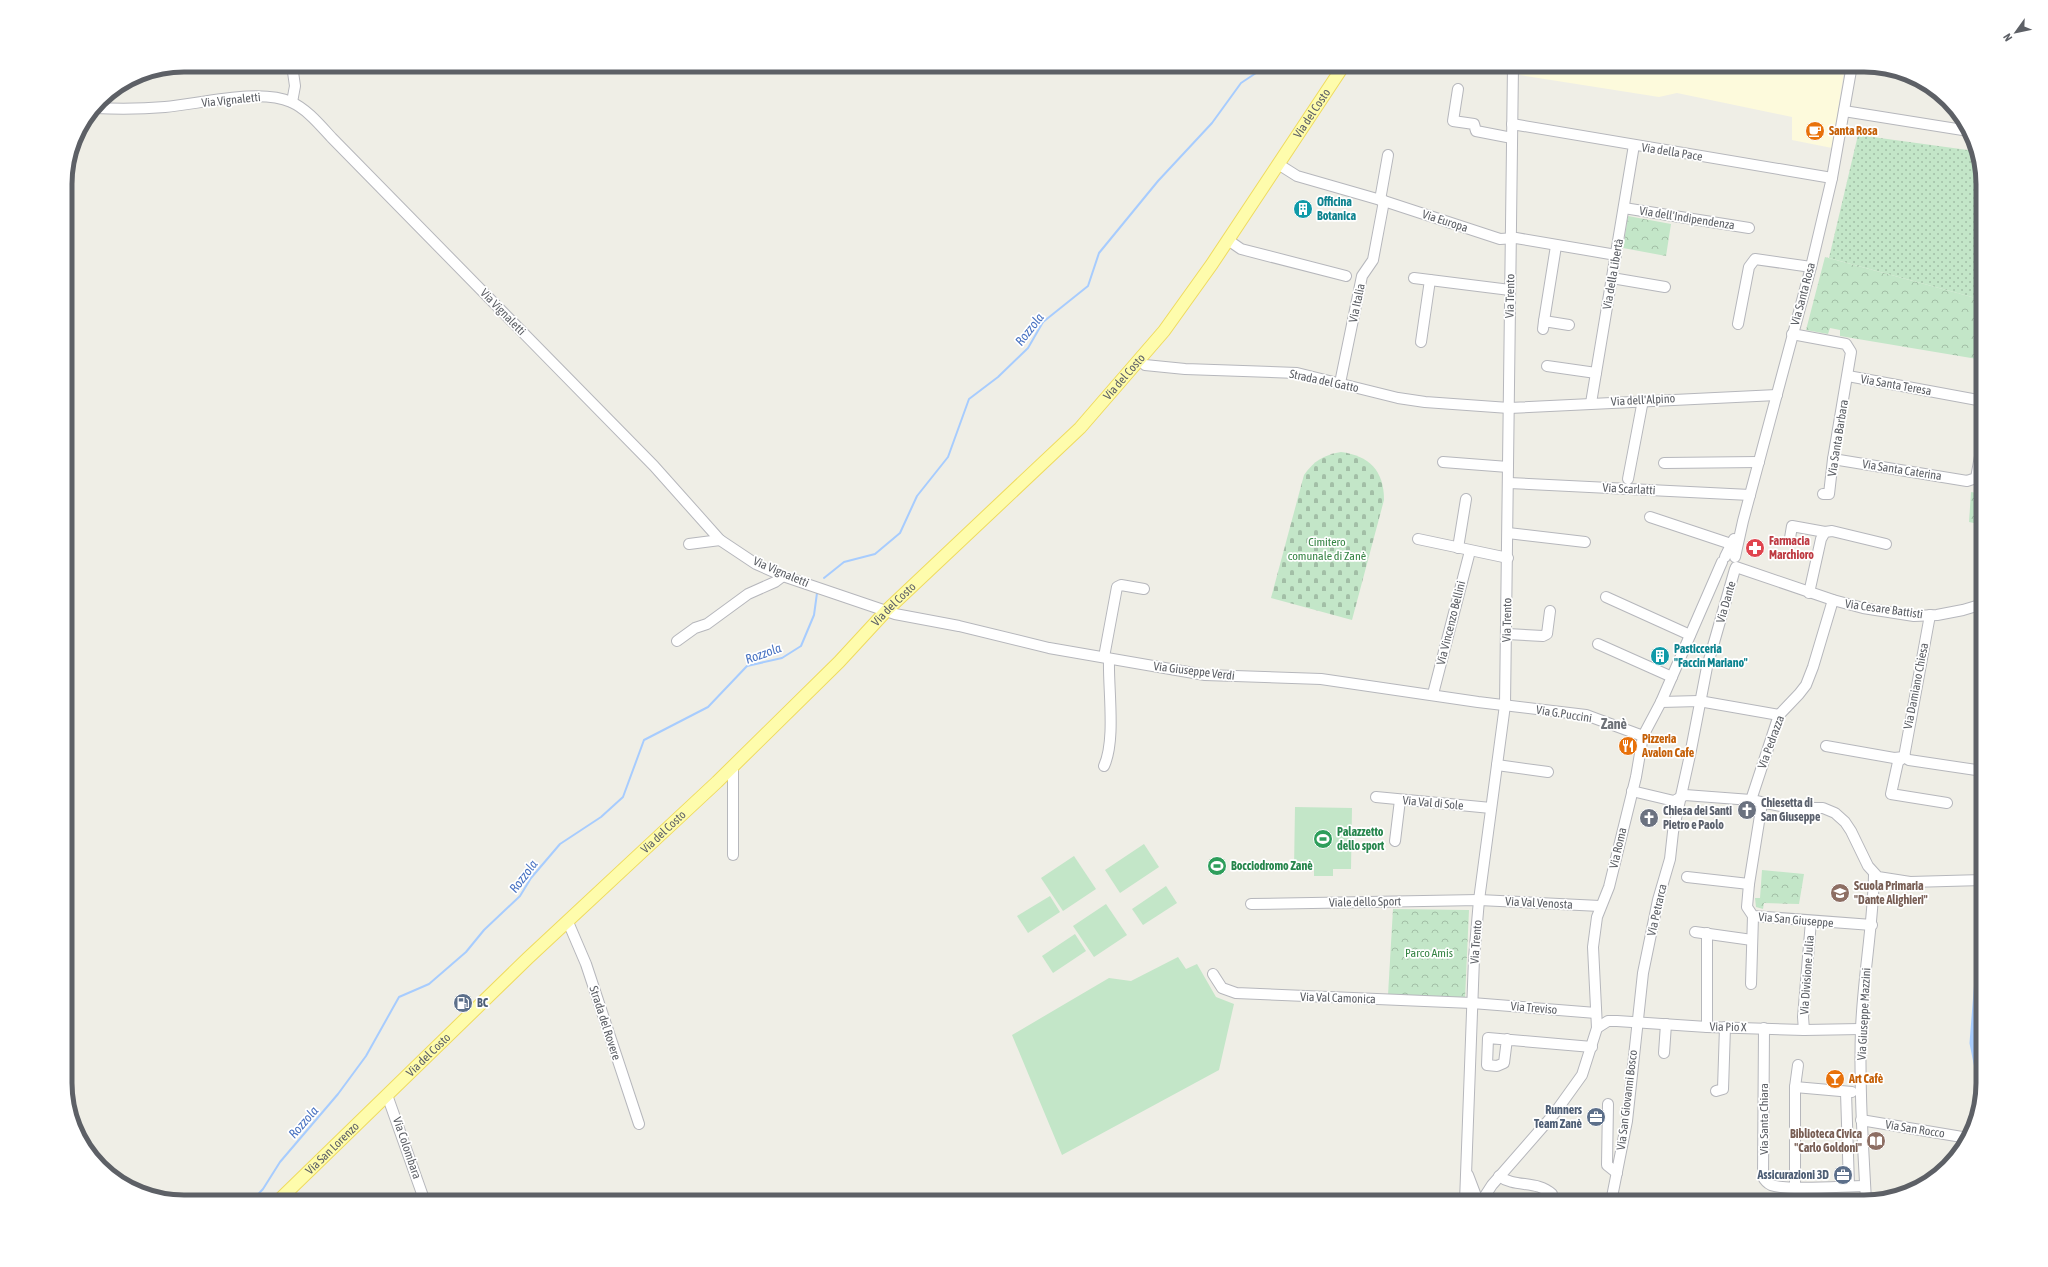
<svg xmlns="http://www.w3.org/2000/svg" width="2048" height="1267" font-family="'Asap Condensed',sans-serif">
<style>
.commercial{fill:#fdfadc}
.grass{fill:url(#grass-dots)}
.cemetery{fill:url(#cemetery-stones)}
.park{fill:url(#park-crowns)}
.pitch{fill:#c3e6c8}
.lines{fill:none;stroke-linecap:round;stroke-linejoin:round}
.stream{stroke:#a7ccfe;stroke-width:2}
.canal{stroke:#a7ccfe;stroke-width:7}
.minor-casing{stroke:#b6b7bc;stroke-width:12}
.major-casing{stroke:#efdb5f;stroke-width:14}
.minor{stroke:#fff;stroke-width:10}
.major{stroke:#fefcac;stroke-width:12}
.labels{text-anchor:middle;stroke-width:3.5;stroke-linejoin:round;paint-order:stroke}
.street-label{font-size:12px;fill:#5d6066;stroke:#fff}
.food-label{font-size:12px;font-weight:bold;fill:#c56008;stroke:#fff;text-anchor:start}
.culture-label{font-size:12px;font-weight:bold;fill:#0d838f;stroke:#fff;text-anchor:start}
.health-label{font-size:12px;font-weight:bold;fill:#be3a42;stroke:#fff;text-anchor:start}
.park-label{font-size:12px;fill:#368444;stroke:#fff}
.worship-label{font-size:12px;font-weight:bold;fill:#5b616d;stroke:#fff;text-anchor:start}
.leisure-label{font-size:12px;font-weight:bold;fill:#27864d;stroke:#fff;text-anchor:start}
.education-label{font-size:12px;font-weight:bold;fill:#785e54;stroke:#fff;text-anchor:start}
.service-label{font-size:12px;font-weight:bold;fill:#4e5e75;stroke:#fff;text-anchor:end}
.water-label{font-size:13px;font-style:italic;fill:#4973c2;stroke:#fff}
.quarter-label{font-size:14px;font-weight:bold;fill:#6e7278;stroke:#fff}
.rim{fill:none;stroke:#5d6066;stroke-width:5}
</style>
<defs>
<pattern id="grass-dots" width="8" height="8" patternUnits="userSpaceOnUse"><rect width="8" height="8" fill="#c3e6c8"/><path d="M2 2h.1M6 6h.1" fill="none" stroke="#a2bea6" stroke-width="1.8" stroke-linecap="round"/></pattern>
<pattern id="cemetery-stones" width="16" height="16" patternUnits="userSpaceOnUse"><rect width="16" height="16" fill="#c3e6c8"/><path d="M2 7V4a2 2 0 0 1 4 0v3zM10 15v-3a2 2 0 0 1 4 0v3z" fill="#a2bea6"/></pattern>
<pattern id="park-crowns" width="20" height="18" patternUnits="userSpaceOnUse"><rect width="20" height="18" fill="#c3e6c8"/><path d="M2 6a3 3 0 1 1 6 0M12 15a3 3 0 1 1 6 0" fill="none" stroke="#a2bea6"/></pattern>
</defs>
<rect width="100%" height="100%" fill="#efeee6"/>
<!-- commercial -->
<path class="commercial" d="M1520,65H1845L1832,148L1792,140V117L1677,93L1659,97L1520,75Z"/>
<!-- grass -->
<path class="grass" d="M1858,135L1975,151L1983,177V300L1829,258Z"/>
<!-- cemetery -->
<path class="cemetery" d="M1341,452C1369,456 1384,470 1384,500L1352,620L1271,598L1304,475C1314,461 1323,455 1341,452Z"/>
<!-- park -->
<g class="park">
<path d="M1628,216L1671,224L1666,256L1623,248Z"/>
<path d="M1825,257L1983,300V360L1840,336V330L1830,328L1828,334L1806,330Z"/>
<path d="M1971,492L1983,494V525L1969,522Z"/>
<path d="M1762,870L1804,874L1799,904L1764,903L1763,909L1756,907L1755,898H1760Z"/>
<path d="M1393,909L1469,910L1465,999L1388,995Z"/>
</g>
<!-- pitch -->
<g class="pitch">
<path d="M1295,807L1352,808L1351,869H1333V876H1314V870L1294,869Z"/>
<path d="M1144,844L1159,867L1120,893L1105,870Z"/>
<path d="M1074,856L1096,889L1063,911L1041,878Z"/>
<path d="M1166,886L1177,903L1143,925L1132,909Z"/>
<path d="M1050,896L1060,912L1028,933L1017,916Z"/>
<path d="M1106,904L1127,935L1094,957L1073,926Z"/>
<path d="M1075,934L1086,951L1053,973L1042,956Z"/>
<path d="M1178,957L1186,969L1197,964L1216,997L1234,1004L1219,1070L1062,1155L1012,1035L1109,978L1131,981Z"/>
</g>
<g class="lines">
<!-- stream -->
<g class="stream">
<path d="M824,578L844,562L875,554L900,533L917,496L948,457L969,399L998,377L1028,348L1043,322L1088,286L1099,253L1158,181L1212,123L1241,83L1268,65"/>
<path d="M251,1202L263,1189L280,1162L338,1094L366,1056L399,997L429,984L466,952L484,930L520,896L531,878L560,844L601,817L623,797L644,740L708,707L747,666L782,658L801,646L814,615L817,593"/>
</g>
<!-- canal -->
<g class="canal">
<path d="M1982,768L1983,753"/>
<path d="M1981,891L1980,954L1973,1043L1982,1088"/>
</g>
<defs>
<g id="minor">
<path d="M292,65L295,86L292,102"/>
<path d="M1458,89L1453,121L1474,124L1476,131L1512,138"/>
<path d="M95,108C118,109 141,109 165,107C200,104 259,88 291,102C307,109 320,125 332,138L654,466L720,540L756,564L783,576L895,614L959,626L1049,648L1205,675L1321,679L1478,702L1586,715L1643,736"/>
<path d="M1844,111L1969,131"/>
<path d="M1512,124L1832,178"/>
<path d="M1278,164L1297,176L1384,201L1500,239L1516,238L1616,255"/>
<path d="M1380,200L1388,155"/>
<path d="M1624,208L1749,228"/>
<path d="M1228,240L1241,249L1346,276"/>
<path d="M1414,278L1510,290"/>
<path d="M1612,278L1665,287"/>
<path d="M1544,321L1556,246"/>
<path d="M1738,324L1749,267L1755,259L1811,267"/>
<path d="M1543,329L1544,321L1569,325"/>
<path d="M1792,334L1846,344L1851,352L1833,459L1829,494H1823"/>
<path d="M1421,342L1430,280"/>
<path d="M1140,360L1145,365L1185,369L1297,373L1398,398L1425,402L1509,408L1777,395"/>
<path d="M1547,366L1596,373"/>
<path d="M1848,376L1983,401"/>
<path d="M1340,383L1362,276L1373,260L1384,201"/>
<path d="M1591,403L1634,145"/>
<path d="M1833,459L1967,481L1976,478L1983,440"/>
<path d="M1443,462L1508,467"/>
<path d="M1664,463L1759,462"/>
<path d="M1628,479L1643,400"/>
<path d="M1509,483L1750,495"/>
<path d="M1650,517L1731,544"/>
<path d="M1508,533L1585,542"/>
<path d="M1790,538L1792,526L1825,532"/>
<path d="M1418,539L1508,558"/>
<path d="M689,544L720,540"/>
<path d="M1458,548L1466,499"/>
<path d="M1725,557L1734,539"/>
<path d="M1735,557L1743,521L1811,267L1832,178L1852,65"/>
<path d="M1736,567L1833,600L1863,608L1914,616L1937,615L1963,610L1983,604"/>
<path d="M1809,593L1821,539L1825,532L1832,531L1886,544"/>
<path d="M1606,597L1690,635"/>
<path d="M1507,634L1543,636L1547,634L1550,611"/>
<path d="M677,641L695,628L707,624L748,594L775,582L783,576"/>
<path d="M1598,644L1672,677"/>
<path d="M1104,657L1117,587L1121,585L1144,589"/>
<path d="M1433,694L1470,551"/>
<path d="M1661,702L1699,701L1779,715"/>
<path d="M1826,746L1894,758L1904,757"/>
<path d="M1904,757L1930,615"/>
<path d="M1904,757L1898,762L1891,794L1947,803"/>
<path d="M1904,757L1909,760L1983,771"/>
<path d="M1497,765L1548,772"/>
<path d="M1104,766C1116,740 1108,689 1109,659"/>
<path d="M733,767V855"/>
<path d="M1632,791L1674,801L1685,795L1751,800L1791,808H1823L1835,813L1845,822L1851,831L1868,866L1878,877L1910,882L1983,880"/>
<path d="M1376,797L1491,808"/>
<path d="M1751,800L1779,715L1799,694L1806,685L1813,667L1833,600"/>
<path d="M1762,803L1749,884L1747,907L1753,916L1872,925"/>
<path d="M65,821L68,820"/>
<path d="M1395,841L1400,800"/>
<path d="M1687,877L1749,884"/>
<path d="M1251,904L1479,900L1600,906"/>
<path d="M568,922L586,964L639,1124"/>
<path d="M1695,932L1752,940"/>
<path d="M1213,974L1222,988L1236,993L1472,1003L1596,1013"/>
<path d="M1751,984L1753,916"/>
<path d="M1707,1027V933"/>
<path d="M1597,1028L1608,1021H1617L1707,1027L1804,1030L1861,1029"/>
<path d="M1764,1028L1763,1177C1765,1181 1767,1183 1771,1185C1788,1191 1844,1186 1864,1186"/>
<path d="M1804,1030L1803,1017L1811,921"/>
<path d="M1507,1039L1504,1063L1497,1066L1487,1065L1488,1038L1592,1047"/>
<path d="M1664,1053L1666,1024"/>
<path d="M1795,1087L1852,1092"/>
<path d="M1716,1091L1723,1089L1725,1027"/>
<path d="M1846,1092L1849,1186"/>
<path d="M387,1095L425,1202"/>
<path d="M1608,1104L1607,1165L1617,1173"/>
<path d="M1861,1120L1968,1138"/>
<path d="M1468,1175L1476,1196V1202"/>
<path d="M1499,1176C1515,1188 1537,1180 1552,1194L1551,1202"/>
<path d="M1795,1187V1087L1798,1065"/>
<path d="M1866,1201C1863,1144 1859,1086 1861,1029C1863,977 1873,926 1874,875"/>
<path d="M1465,1202L1474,958L1479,900L1505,705L1513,65"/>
<path d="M1481,1202L1492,1185L1554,1114L1582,1075L1597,1028L1593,947L1597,917L1609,887L1636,777L1643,736L1661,702L1722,562"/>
<path d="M1611,1202L1627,1121L1643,973L1658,900L1670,859L1673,832L1690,755L1707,667L1735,569"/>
</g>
<g id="major">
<path id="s1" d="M277,1202L528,958L717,782L839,662L887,610L1080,428L1164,331L1212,264L1344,65"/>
</g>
</defs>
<!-- minor casing -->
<use href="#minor" class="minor-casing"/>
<!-- major casing -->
<use href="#major" class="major-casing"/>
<!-- minor -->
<use href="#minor" class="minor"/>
<!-- major -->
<use href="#major" class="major"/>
</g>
<!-- icons -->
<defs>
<symbol id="cafe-disc" viewBox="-11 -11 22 22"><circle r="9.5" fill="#e8710a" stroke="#fff"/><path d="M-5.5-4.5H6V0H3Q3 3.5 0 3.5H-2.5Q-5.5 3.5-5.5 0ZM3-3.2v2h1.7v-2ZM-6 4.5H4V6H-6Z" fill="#fff"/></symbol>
<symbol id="building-disc" viewBox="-11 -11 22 22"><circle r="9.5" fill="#0f9aa8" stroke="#fff"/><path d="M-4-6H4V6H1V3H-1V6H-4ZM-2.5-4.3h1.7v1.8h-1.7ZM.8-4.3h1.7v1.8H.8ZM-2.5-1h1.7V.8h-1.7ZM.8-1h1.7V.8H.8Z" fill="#fff"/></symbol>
<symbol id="pharmacy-disc" viewBox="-11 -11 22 22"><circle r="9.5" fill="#e0444e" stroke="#fff"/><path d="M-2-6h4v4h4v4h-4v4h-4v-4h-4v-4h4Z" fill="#fff"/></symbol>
<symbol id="restaurant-disc" viewBox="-11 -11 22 22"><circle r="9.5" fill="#e8710a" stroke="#fff"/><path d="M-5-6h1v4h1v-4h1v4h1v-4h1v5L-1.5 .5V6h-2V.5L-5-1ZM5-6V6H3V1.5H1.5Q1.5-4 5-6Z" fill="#fff"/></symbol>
<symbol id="church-disc" viewBox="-11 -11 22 22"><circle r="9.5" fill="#6b7280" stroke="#fff"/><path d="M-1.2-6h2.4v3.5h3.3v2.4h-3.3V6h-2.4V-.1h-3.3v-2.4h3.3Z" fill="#fff"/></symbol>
<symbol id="stadium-disc" viewBox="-11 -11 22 22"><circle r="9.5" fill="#2e9e5b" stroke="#fff"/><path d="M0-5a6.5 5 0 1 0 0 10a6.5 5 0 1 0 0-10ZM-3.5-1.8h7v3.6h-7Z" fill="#fff"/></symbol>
<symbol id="school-disc" viewBox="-11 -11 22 22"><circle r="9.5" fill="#8d6e63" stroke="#fff"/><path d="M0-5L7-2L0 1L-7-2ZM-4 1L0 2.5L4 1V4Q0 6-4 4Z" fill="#fff"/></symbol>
<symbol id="fuel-disc" viewBox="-11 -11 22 22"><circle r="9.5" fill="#5c6f8a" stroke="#fff"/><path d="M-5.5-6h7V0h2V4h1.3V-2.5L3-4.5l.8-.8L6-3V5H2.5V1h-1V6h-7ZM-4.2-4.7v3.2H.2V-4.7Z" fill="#fff"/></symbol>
<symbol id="bar-disc" viewBox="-11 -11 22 22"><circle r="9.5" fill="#e8710a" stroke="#fff"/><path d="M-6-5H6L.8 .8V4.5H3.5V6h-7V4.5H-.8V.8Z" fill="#fff"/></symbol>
<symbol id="office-disc" viewBox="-11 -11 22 22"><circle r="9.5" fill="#5c6f8a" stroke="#fff"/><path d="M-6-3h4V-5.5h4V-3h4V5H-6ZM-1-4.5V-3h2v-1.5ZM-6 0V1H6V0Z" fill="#fff"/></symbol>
<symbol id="library-disc" viewBox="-11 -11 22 22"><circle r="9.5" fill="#8d6e63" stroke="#fff"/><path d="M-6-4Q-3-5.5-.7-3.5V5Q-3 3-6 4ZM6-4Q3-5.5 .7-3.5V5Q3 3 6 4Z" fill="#fff"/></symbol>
</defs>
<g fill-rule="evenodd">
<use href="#cafe-disc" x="1804" y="120" width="22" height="22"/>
<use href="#building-disc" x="1292" y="198" width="22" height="22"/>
<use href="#pharmacy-disc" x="1744" y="537" width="22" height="22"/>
<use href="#building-disc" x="1649" y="645" width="22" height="22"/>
<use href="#restaurant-disc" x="1617" y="735" width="22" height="22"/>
<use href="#church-disc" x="1736" y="799" width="22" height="22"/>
<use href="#church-disc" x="1638" y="807" width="22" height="22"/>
<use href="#stadium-disc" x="1312" y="828" width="22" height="22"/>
<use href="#stadium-disc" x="1206" y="855" width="22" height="22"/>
<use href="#school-disc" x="1829" y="882" width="22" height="22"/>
<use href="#fuel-disc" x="452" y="992" width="22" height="22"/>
<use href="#bar-disc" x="1824" y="1068" width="22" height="22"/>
<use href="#office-disc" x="1585" y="1106" width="22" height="22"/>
<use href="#library-disc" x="1865" y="1130" width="22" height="22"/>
<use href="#office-disc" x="1832" y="1164" width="22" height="22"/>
</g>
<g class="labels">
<!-- street labels -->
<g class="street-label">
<text transform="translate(231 100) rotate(-6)" y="4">Via Vignaletti</text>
<text dy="4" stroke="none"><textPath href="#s1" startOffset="1507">Via del Costo</textPath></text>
<text transform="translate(1672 152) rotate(9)" y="4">Via della Pace</text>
<text transform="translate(1687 218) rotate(9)" y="4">Via dell'Indipendenza</text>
<text transform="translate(1445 221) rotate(18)" y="4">Via Europa</text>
<text transform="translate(1613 274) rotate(-80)" y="4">Via della Libertà</text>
<text transform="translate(1803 294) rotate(-75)" y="4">Via Santa Rosa</text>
<text transform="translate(1510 296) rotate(-89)" y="4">Via Trento</text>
<text transform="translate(1357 303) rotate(-78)" y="4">Via Italia</text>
<text transform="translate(503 312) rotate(46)" y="4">Via Vignaletti</text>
<text dy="4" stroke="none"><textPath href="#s1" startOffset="1183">Via del Costo</textPath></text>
<text transform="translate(1324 381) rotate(12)" y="4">Strada del Gatto</text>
<text transform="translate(1896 385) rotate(10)" y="4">Via Santa Teresa</text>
<text transform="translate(1643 400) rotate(-3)" y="4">Via dell'Alpino</text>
<text transform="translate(1838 438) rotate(-81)" y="4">Via Santa Barbara</text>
<text transform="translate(1902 470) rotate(9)" y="4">Via Santa Caterina</text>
<text transform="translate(1629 489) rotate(3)" y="4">Via Scarlatti</text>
<text transform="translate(781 572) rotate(23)" y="4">Via Vignaletti</text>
<text transform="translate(1726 602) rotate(-74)" y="4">Via Dante</text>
<text dy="4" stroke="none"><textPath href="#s1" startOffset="859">Via del Costo</textPath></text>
<text transform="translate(1884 609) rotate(8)" y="4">Via Cesare Battisti</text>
<text transform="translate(1507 620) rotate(-89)" y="4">Via Trento</text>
<text transform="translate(1451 623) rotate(-76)" y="4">Via Vincenzo Bellini</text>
<text transform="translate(1194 671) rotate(7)" y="4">Via Giuseppe Verdi</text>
<text transform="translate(1916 686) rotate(-79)" y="4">Via Damiano Chiesa</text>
<text transform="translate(1564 714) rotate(9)" y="4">Via G.Puccini</text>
<text transform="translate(1771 742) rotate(-70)" y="4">Via Pedrazza</text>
<text transform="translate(1433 803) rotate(5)" y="4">Via Val di Sole</text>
<text dy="4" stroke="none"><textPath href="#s1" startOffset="535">Via del Costo</textPath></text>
<text transform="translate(1618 848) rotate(-77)" y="4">Via Roma</text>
<text transform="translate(1365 902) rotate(-1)" y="4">Viale dello Sport</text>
<text transform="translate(1539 903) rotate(3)" y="4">Via Val Venosta</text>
<text transform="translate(1657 910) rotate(-77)" y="4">Via Petrarca</text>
<text transform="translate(1796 920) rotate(5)" y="4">Via San Giuseppe</text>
<text transform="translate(1476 942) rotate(-86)" y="4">Via Trento</text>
<text transform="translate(1807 975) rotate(-86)" y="4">Via Divisione Julia</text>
<text transform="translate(1338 998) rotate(2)" y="4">Via Val Camonica</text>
<text transform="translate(1534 1008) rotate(5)" y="4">Via Treviso</text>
<text transform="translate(1864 1014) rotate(-87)" y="4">Via Giuseppe Mazzini</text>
<text transform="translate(605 1023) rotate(72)" y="4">Strada del Rovere</text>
<text transform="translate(1728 1027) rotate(1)" y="4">Via Pio X</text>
<text dy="4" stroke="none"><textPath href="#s1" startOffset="211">Via del Costo</textPath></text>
<text transform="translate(1627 1100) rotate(-83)" y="4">Via San Giovanni Bosco</text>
<text transform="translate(1764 1119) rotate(-90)" y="4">Via Santa Chiara</text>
<text transform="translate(1915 1129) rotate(9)" y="4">Via San Rocco</text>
<text dy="4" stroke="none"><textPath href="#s1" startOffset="77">Via San Lorenzo</textPath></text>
<text transform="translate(407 1148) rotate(71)" y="4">Via Colombara</text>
</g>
<!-- food labels -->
<g class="food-label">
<text x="1829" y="135">Santa Rosa</text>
<text x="1642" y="743">Pizzeria<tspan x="1642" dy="14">Avalon Cafe</tspan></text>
<text x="1849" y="1083">Art Cafè</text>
</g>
<!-- culture labels -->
<g class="culture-label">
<text x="1317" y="206">Officina<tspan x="1317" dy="14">Botanica</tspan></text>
<text x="1674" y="653">Pasticceria<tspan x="1674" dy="14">"Faccin Mariano"</tspan></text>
</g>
<!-- health labels -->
<g class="health-label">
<text x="1769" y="545">Farmacia<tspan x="1769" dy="14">Marchioro</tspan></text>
</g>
<!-- park labels -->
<g class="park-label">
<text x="1327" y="546">Cimitero<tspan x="1327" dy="14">comunale di Zanè</tspan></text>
<text x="1429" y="957">Parco Amis</text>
</g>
<!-- worship labels -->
<g class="worship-label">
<text x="1761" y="807">Chiesetta di<tspan x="1761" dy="14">San Giuseppe</tspan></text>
<text x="1663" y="815">Chiesa dei Santi<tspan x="1663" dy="14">Pietro e Paolo</tspan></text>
</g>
<!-- leisure labels -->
<g class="leisure-label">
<text x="1337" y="836">Palazzetto<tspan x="1337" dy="14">dello sport</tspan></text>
<text x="1231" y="870">Bocciodromo Zanè</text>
</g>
<!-- education labels -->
<g class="education-label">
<text x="1854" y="890">Scuola Primaria<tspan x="1854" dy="14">"Dante Alighieri"</tspan></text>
<text x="1862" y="1138" text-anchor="end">Biblioteca Civica<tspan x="1862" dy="14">"Carlo Goldoni"</tspan></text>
</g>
<!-- service labels -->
<g class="service-label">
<text x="477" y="1007" text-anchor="start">BC</text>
<text x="1582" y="1114">Runners<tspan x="1582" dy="14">Team Zanè</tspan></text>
<text x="1829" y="1179">Assicurazioni 3D</text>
</g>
<!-- water labels -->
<g class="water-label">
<text transform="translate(1029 329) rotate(-52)" y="5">Rozzola</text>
<text transform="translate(763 653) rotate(-20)" y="5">Rozzola</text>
<text transform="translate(523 876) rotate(-53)" y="5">Rozzola</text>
<text transform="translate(303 1122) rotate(-49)" y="5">Rozzola</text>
</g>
<!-- quarter labels -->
<g class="quarter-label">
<text x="1614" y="729">Zanè</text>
</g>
</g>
<!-- crop -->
<path d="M0 0H2048V1267H0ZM184 72H1864A112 112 0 0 1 1976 184V1083A112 112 0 0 1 1864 1195H184A112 112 0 0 1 72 1083V184A112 112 0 0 1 184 72Z" fill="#fff" fill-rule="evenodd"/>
<path class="rim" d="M184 72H1864A112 112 0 0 1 1976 184V1083A112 112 0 0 1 1864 1195H184A112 112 0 0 1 72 1083V184A112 112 0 0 1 184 72Z"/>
<!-- north arrow -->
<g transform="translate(2016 32) rotate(237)" stroke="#ffffff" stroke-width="3" paint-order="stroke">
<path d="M0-3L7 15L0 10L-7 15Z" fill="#5d6066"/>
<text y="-6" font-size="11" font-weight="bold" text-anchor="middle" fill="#5d6066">N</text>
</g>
</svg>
